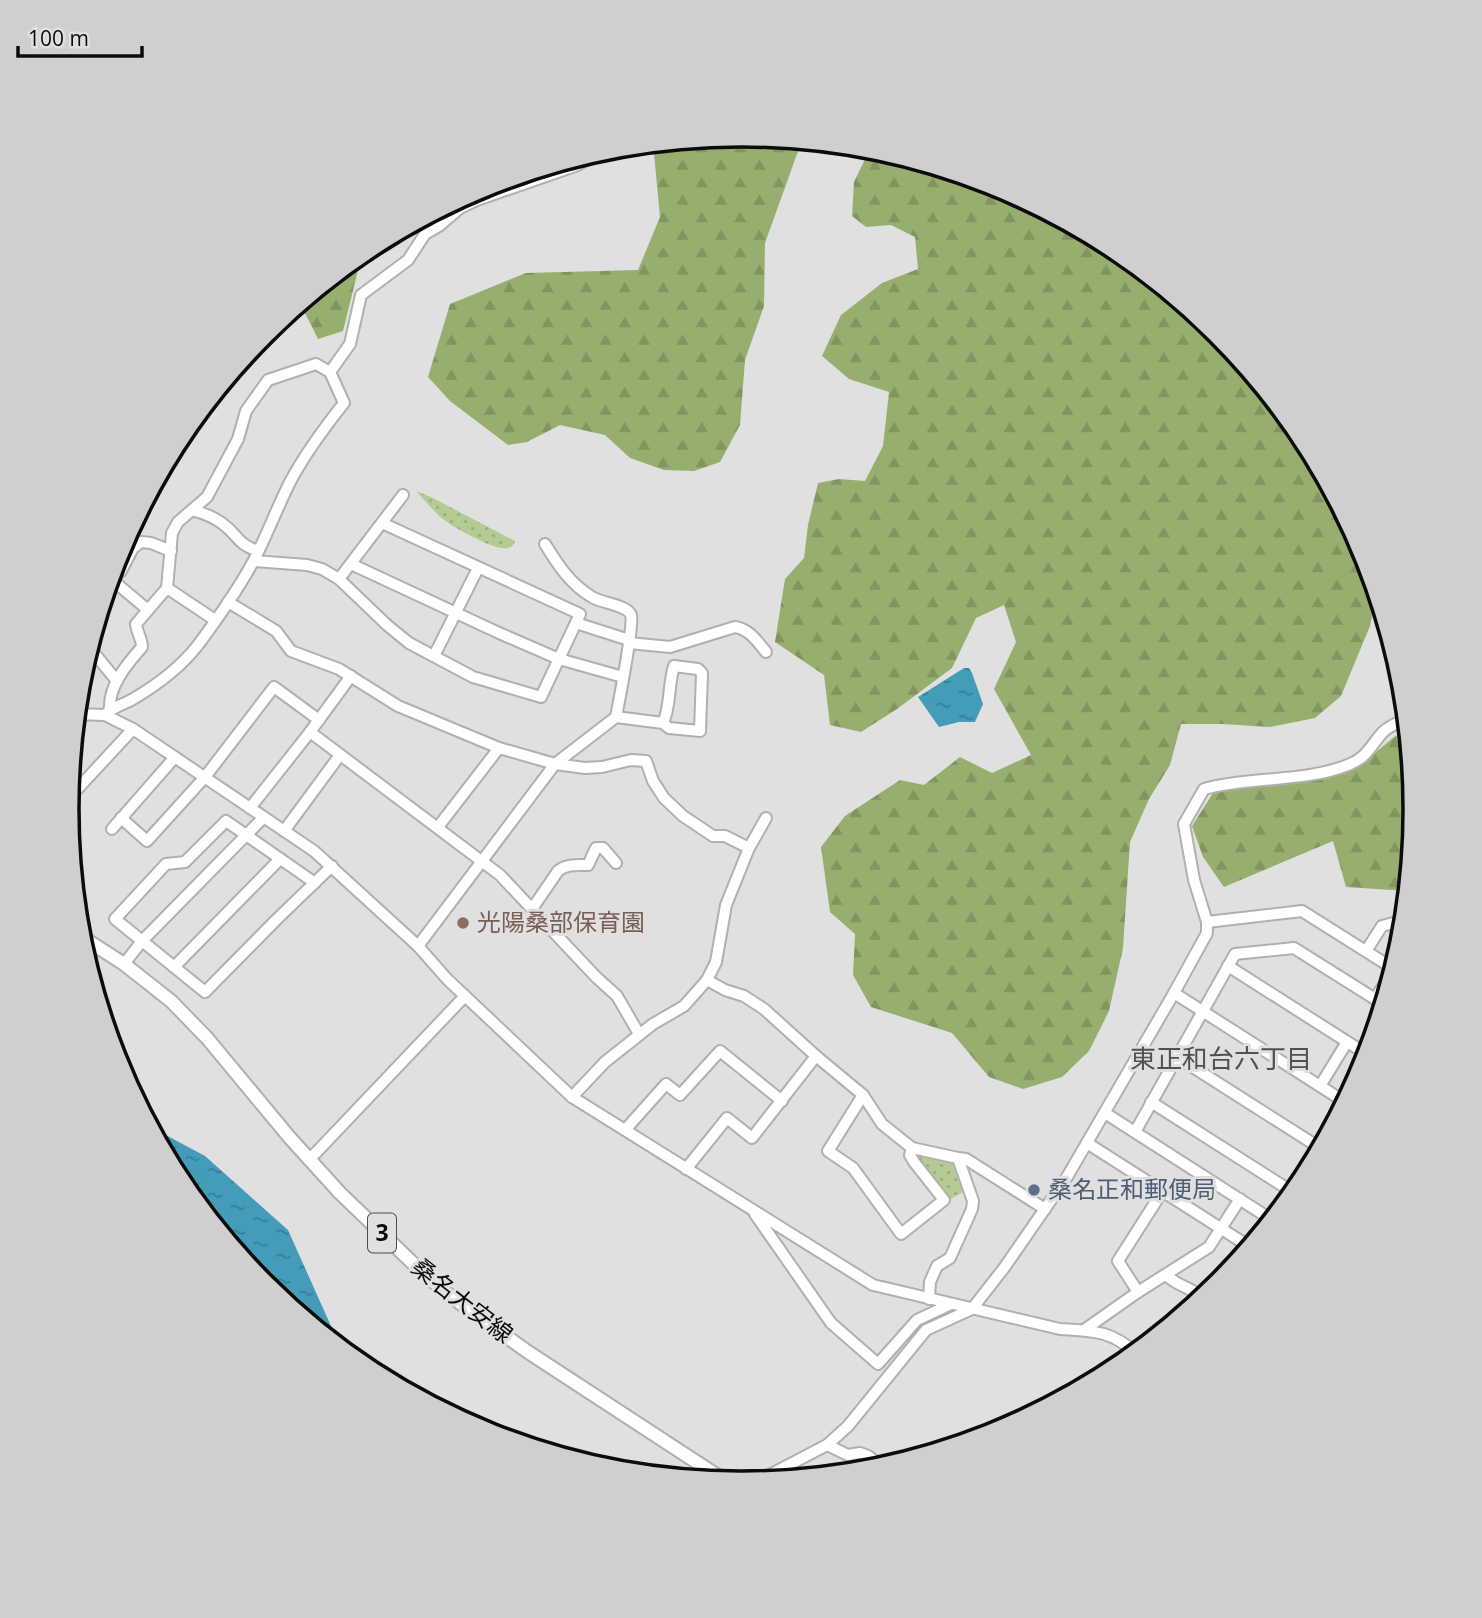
<svg xmlns="http://www.w3.org/2000/svg" width="1482" height="1618" font-family="'Open Sans','Noto Sans JP',sans-serif">
<style>
.green{fill:url(#green-dots)}
.forest{fill:url(#forest-firs)}
.water{fill:url(#water-ripples)}
.lines{fill:none;stroke-linecap:round;stroke-linejoin:round}
.minor-casing{stroke:#b0b0b1;stroke-width:14}
.major-casing{stroke:#b0b0b1;stroke-width:16}
.minor{stroke:#fff;stroke-width:10}
.major{stroke:#fff;stroke-width:12}
.education-dot{fill:#8d6e63;stroke:#e0e0e1;stroke-width:2.5}
.service-dot{fill:#5c6f8a;stroke:#e0e0e1;stroke-width:2.5}
.labels{text-anchor:middle;stroke-width:6;stroke-linejoin:round;paint-order:stroke}
.shield{fill:#e0e0e1;stroke:#4c4c4d;stroke-width:2}
.shield-label{font-size:23px;font-weight:bold;fill:#0c0c0d}
.education-label{font-size:24px;fill:#785e54;stroke:#e0e0e1;text-anchor:start}
.service-label{font-size:24px;fill:#4e5e75;stroke:#e0e0e1;text-anchor:start}
.street-label{font-size:24px;fill:#0c0c0d;stroke:#e0e0e1}
.neighbourhood-label{font-size:26px;fill:#505051;stroke:#e0e0e1}
.rim{fill:none;stroke:#0c0c0d;stroke-width:3.5}
</style>
<defs>
<pattern id="green-dots" width="8" height="8" patternUnits="userSpaceOnUse" patternTransform="scale(1.75)"><rect width="8" height="8" fill="#b4cb93"/><path d="M2 2h.1M6 6h.1" fill="none" stroke="#9aad7e" stroke-width="1.8" stroke-linecap="round"/></pattern>
<pattern id="forest-firs" width="22" height="20" patternUnits="userSpaceOnUse" patternTransform="scale(1.75)"><rect width="22" height="20" fill="#96af6f"/><path d="M5 1l3.5 6h-7zM16 11l3.5 6h-7z" fill="#80955f"/></pattern>
<pattern id="water-ripples" width="26" height="14" patternUnits="userSpaceOnUse" patternTransform="scale(1.75)"><rect width="26" height="14" fill="#459cb9"/><path d="M2 4q2-2 4 0t4 0M15 11q2-2 4 0t4 0" fill="none" stroke="#387e95"/></pattern>
</defs>
<rect width="100%" height="100%" fill="#e0e0e1"/>
<!-- green -->
<g class="green">
<path d="M416,491L431,497L515,541C513,545 513,547 507,548C494,551 449,525 439,516C431,508 424,499 416,491Z"/>
<path d="M914,1151L957,1160L967,1190L947,1201L913,1156Z"/>
</g>
<!-- forest -->
<g class="forest">
<path d="M741,135L804,141L797,154L765,243L764,306L745,360L740,425L720,462L694,471L664,470L630,458L605,435L560,425L527,442L508,445L450,401L428,377L450,304L526,273L638,270L660,217L653,143Z"/>
<path d="M871,147L999,186L1116,248L1218,332L1302,435L1364,551L1377,592L1370,626L1341,696L1315,718L1270,727L1222,724H1181L1170,765L1149,799L1130,842L1123,948L1109,1011L1089,1051L1062,1077L1023,1089L989,1077L952,1033L871,1007L853,975L855,934L830,912L821,847L845,816L900,780L924,785L960,757L992,773L1031,755L994,689L1016,642L1004,605L976,618L952,668L897,709L861,732L830,725L824,675L775,642L785,579L804,558L808,525L818,483L839,479L865,481L883,446L889,392L849,379L822,356L841,315L882,283L918,269L915,237L891,225L866,227L852,216L854,182Z"/>
<path d="M353,259L359,266L343,331L318,339L300,303Z"/>
<path d="M1408,729L1415,809L1407,891L1346,887L1333,841L1224,887L1203,857L1192,826L1215,790L1292,783L1362,764L1394,737Z"/>
</g>
<!-- water -->
<g class="water">
<path d="M964,668H969L972,673L983,704L975,722H959L939,727L918,697Z"/>
<path d="M149,1126L205,1156L288,1230L331,1326L338,1346L264,1286L180,1183Z"/>
</g>
<g class="lines">
<defs>
<g id="minor">
<path d="M425,234V217"/>
<path d="M330,372L350,344L361,295L408,260L425,234L439,226L460,208L477,200L578,165L584,161L592,153"/>
<path d="M192,510C203,513 214,517 223,524C239,536 237,544 258,551"/>
<path d="M254,561L307,565L322,569L339,579L387,625L409,643L473,677L541,697L580,614L382,523"/>
<path d="M351,564L499,633L559,659L623,677"/>
<path d="M110,578L148,610"/>
<path d="M339,579L403,495"/>
<path d="M112,580L121,571L133,548L141,542L151,543L171,551"/>
<path d="M167,588L215,620"/>
<path d="M228,602L276,631L291,651L339,669L398,706L499,748L555,764L585,768L602,767L631,760L646,761L653,781L664,798L683,816L713,836H725L749,848"/>
<path d="M576,623L629,640"/>
<path d="M629,643L670,647L735,627C749,629 757,641 766,652"/>
<path d="M89,647L117,681"/>
<path d="M434,656L478,568"/>
<path d="M76,714L105,715L133,729L314,851L418,946L447,979L572,1097L873,1285L1060,1329C1093,1331 1110,1330 1136,1353"/>
<path d="M105,715C112,707 123,705 133,699C157,685 180,668 198,645C218,618 238,590 254,560C267,535 277,508 290,482C305,454 324,428 344,403L330,372L316,364L268,380L246,411L238,439L207,497L178,522L172,533L167,588L136,624C137,633 142,639 142,647C127,664 108,686 110,710"/>
<path d="M616,717L663,723C671,705 668,685 674,666L698,669L702,673L700,731L669,728L663,723"/>
<path d="M310,732L500,875L596,977L617,996L639,1034"/>
<path d="M69,798L133,729"/>
<path d="M250,808L310,732L351,676"/>
<path d="M121,818L147,841L205,777L274,687L319,720"/>
<path d="M438,827L499,748"/>
<path d="M112,829L175,757"/>
<path d="M284,831L340,755"/>
<path d="M315,883L226,821L185,862L166,864L115,919L205,992L276,920L332,866"/>
<path d="M532,909L558,871C566,864 577,865 588,865L596,848H603L616,863"/>
<path d="M1207,922L1302,911L1394,969"/>
<path d="M418,946L555,764L616,717C619,702 634,624 631,615C627,605 601,603 592,597C570,584 558,565 545,544"/>
<path d="M1366,951L1382,926L1405,920"/>
<path d="M124,964L142,941L263,818"/>
<path d="M1228,966L1368,1055"/>
<path d="M174,967L280,859"/>
<path d="M707,980L725,990L744,996L764,1009L816,1056L863,1095L882,1124L912,1148L958,1158L973,1201L972,1209L950,1258L937,1266L930,1282L929,1299"/>
<path d="M1174,993L1345,1102"/>
<path d="M1375,999L1394,969"/>
<path d="M1177,1057L1320,1148"/>
<path d="M1320,1086L1347,1042"/>
<path d="M863,1095L828,1151L853,1168L901,1234L944,1200L914,1162L910,1155L912,1148"/>
<path d="M572,1097L605,1062L653,1024L684,1006L707,980L716,962L726,905L749,848L766,818"/>
<path d="M1151,1102L1294,1193"/>
<path d="M1105,1113L1272,1220"/>
<path d="M625,1130L666,1084L680,1095L720,1051L782,1101"/>
<path d="M1135,1132L1235,954L1294,948L1383,1004"/>
<path d="M1087,1143L1250,1247"/>
<path d="M958,1158L966,1159L1045,1209"/>
<path d="M309,1160L465,996"/>
<path d="M686,1169L727,1118L752,1138L816,1056"/>
<path d="M1293,1192L1323,1144"/>
<path d="M755,1214L831,1323L878,1364L917,1320L951,1304"/>
<path d="M1165,1275L1177,1283L1205,1297"/>
<path d="M1138,1292L1118,1261L1162,1192"/>
<path d="M1084,1330L1138,1292L1209,1247L1240,1199"/>
<path d="M827,1445L848,1455L860,1453L868,1456L883,1467"/>
<path d="M756,1482L827,1445L848,1426L926,1330L972,1309L1004,1268L1067,1177L1174,993L1207,933V922L1194,880L1184,824L1204,789C1251,776 1302,783 1348,765C1367,758 1371,745 1383,732C1389,726 1399,722 1407,719"/>
</g>
<path id="major" d="M79,935L124,964L171,1001L207,1038L290,1138L340,1193L421,1271L449,1295L528,1352L727,1482"/>
</defs>
<!-- minor casing -->
<use href="#minor" class="minor-casing"/>
<!-- major casing -->
<use href="#major" class="major-casing"/>
<!-- minor -->
<use href="#minor" class="minor"/>
<!-- major -->
<use href="#major" class="major"/>
</g>
<!-- markers -->
<circle class="education-dot" cx="463" cy="923" r="7"/>
<circle class="service-dot" cx="1034" cy="1190" r="7"/>
<g class="labels">
<!-- shield labels -->
<rect class="shield" x="368" y="1213.5" width="28" height="39" rx="5"/>
<g class="shield-label">
<text x="382" y="1241">3</text>
</g>
<!-- education labels -->
<g class="education-label">
<text x="477" y="931">光陽桑部保育園</text>
</g>
<!-- service labels -->
<g class="service-label">
<text x="1048" y="1198">桑名正和郵便局</text>
</g>
<!-- street labels -->
<g class="street-label">
<text transform="translate(462 1301) rotate(38)" y="8">桑名大安線</text>
</g>
<!-- neighbourhood labels -->
<g class="neighbourhood-label">
<text x="1221" y="1068">東正和台六丁目</text>
</g>
</g>
<!-- crop -->
<path d="M0 0H1482V1618H0ZM79 809a662 662 0 1 1 1324 0a662 662 0 1 1-1324 0Z" fill="#cfcfd0" fill-rule="evenodd"/>
<path class="rim" d="M79 809a662 662 0 1 1 1324 0a662 662 0 1 1-1324 0Z"/>
<!-- scale -->
<path d="M18 46v10h124v-10" fill="none" stroke="#0c0c0d" stroke-width="3.5"/>
<text x="28" y="46" font-size="21" fill="#0c0c0d" stroke="#e0e0e1" stroke-width="5" paint-order="stroke">100 m</text>
</svg>
